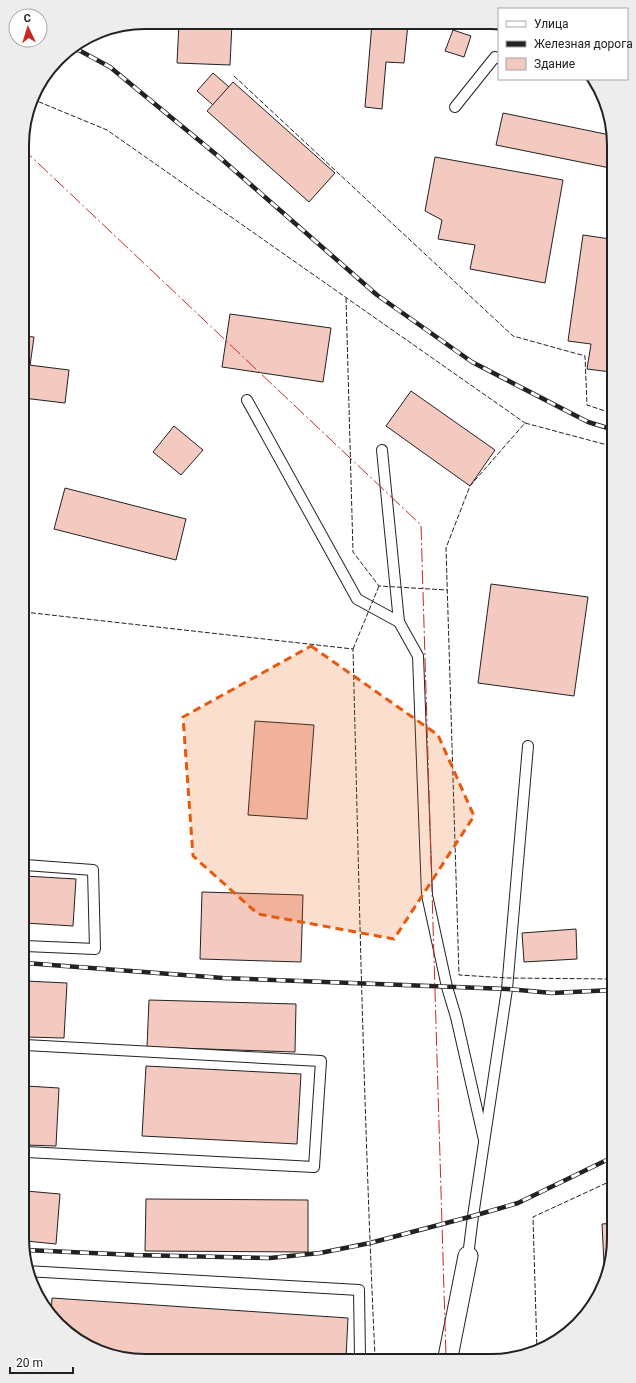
<svg xmlns="http://www.w3.org/2000/svg" width="636" height="1383" font-family="Roboto,sans-serif">
<style>
.building{fill:#f3c9c0;stroke:#222}
.lines{fill:none;stroke-linecap:round;stroke-linejoin:round}
.service-casing{stroke:#222;stroke-width:12}
.minor-casing{stroke:#222;stroke-width:21}
.service{stroke:#fff;stroke-width:10}
.minor{stroke:#fff;stroke-width:19}
.rail-casing{stroke:#222;stroke-width:4.5}
.rail{stroke:#fff;stroke-width:3;stroke-dasharray:9;stroke-linecap:butt}
.fence{stroke:#222;stroke-width:1;stroke-dasharray:5 2;stroke-linecap:butt}
.power{stroke:#c62828;stroke-width:1;stroke-dasharray:14 3 2 3;stroke-linecap:butt}
.marked{fill:#e8590c;fill-opacity:0.2;stroke:#e8590c;stroke-width:3;stroke-dasharray:8 5;stroke-linejoin:round}
.rim{fill:none;stroke:#222;stroke-width:2}
</style>
<rect width="100%" height="100%" fill="#fff"/>
<!-- building -->
<g class="building">
<path d="M179,22L232,23L230,65L177,63Z"/>
<path d="M372,23L408,24L404,63L386,62L382,109L365,107Z"/>
<path d="M463,24H499V28Z"/>
<path d="M453,30L471,36L464,57L445,51Z"/>
<path d="M213,73L229,87L213,105L197,91Z"/>
<path d="M233,82L335,173L309,202L207,111Z"/>
<path d="M503,113L610,135V168L496,145Z"/>
<path d="M435,157L563,180L545,283L470,269L475,245L438,239L442,220L425,211Z"/>
<path d="M583,235L610,239L611,372L587,369L591,344L568,341Z"/>
<path d="M230,314L331,328L323,382L222,367Z"/>
<path d="M23,336L34,337L28,380L23,379Z"/>
<path d="M29,365L69,370L65,403L23,398V379L28,380Z"/>
<path d="M411,391L495,450L470,486L386,426Z"/>
<path d="M174,426L203,450L181,475L153,452Z"/>
<path d="M65,488L186,519L176,560L54,529Z"/>
<path d="M491,584L588,597L574,696L478,683Z"/>
<path d="M255,721L314,725L307,819L248,815Z"/>
<path d="M25,876L76,879L73,926L25,923Z"/>
<path d="M202,892L303,895L301,962L200,959Z"/>
<path d="M609,924H613V965H612Z"/>
<path d="M576,929L577,959L524,962L522,933Z"/>
<path d="M25,981L67,983L64,1038L25,1037Z"/>
<path d="M149,1000L296,1004L295,1052L147,1047Z"/>
<path d="M146,1066L301,1074L297,1144L142,1136Z"/>
<path d="M26,1086L59,1088L56,1146L26,1145Z"/>
<path d="M26,1191L60,1194L56,1244L26,1241Z"/>
<path d="M146,1199L308,1200V1252L145,1251Z"/>
<path d="M614,1223V1247L605,1283L602,1224Z"/>
<path d="M52,1298L348,1318L346,1358L121,1359L64,1330L51,1315Z"/>
</g>
<g class="lines">
<defs>
<g id="service">
<path d="M455,107L495,57L499,58"/>
<path d="M247,400L357,599L399,622L418,656L427,895L447,987L456,1017L484,1140"/>
<path d="M382,450L399,622"/>
<path d="M25,865L93,870L95,949L25,946"/>
<path d="M25,1045L321,1061L314,1167L26,1152"/>
<path d="M468,1256L473,1216L507,989L528,746"/>
<path d="M26,1271L359,1290L360,1358"/>
</g>
<path id="minor" d="M448,1357L468,1256"/>
</defs>
<!-- service casing -->
<use href="#service" class="service-casing"/>
<!-- minor casing -->
<use href="#minor" class="minor-casing"/>
<!-- service -->
<use href="#service" class="service"/>
<!-- minor -->
<use href="#minor" class="minor"/>
<defs>
<g id="rail">
<path d="M73,47L110,67L218,156L377,295L472,362L588,422L611,429"/>
<path d="M25,963L223,978L507,989L552,993L613,990"/>
<path d="M26,1250L135,1255L270,1258L320,1253L370,1243L473,1216L518,1203L613,1157"/>
</g>
</defs>
<!-- rail casing -->
<use href="#rail" class="rail-casing"/>
<!-- rail -->
<use href="#rail" class="rail"/>
<!-- fence -->
<g class="fence">
<path d="M234,76L513,336L585,356L587,405L611,413"/>
<path d="M32,99L107,130L525,423"/>
<path d="M346,298L353,552L379,586L447,590"/>
<path d="M611,446L525,423L470,486L446,548L459,975L508,978L613,979"/>
<path d="M24,612L353,649C359,886 364,1122 375,1357"/>
<path d="M353,649L379,586"/>
<path d="M537,1351L533,1217L613,1180"/>
</g>
<!-- power -->
<path class="power" d="M22,148L421,525L446,1357"/>
</g>
<!-- marked area -->
<path class="marked" d="M311,646L438,735L474,816L394,939L258,914L193,856L183,717Z"/>
<!-- crop -->
<path d="M0 0H636V1383H0ZM145 29H491A116 116 0 0 1 607 145V1238A116 116 0 0 1 491 1354H145A116 116 0 0 1 29 1238V145A116 116 0 0 1 145 29Z" fill="#ededed" fill-rule="evenodd"/>
<path class="rim" d="M145 29H491A116 116 0 0 1 607 145V1238A116 116 0 0 1 491 1354H145A116 116 0 0 1 29 1238V145A116 116 0 0 1 145 29Z"/>
<!-- legend -->
<rect x="498" y="8" width="130" height="72" fill="#ffffff" stroke="#a7a7a7"/>
<rect x="506" y="21" width="20" height="6" fill="#ffffff" stroke="#a7a7a7"/>
<text x="534" y="28" font-size="12" fill="#222222">Улица</text>
<rect x="506" y="41" width="20" height="6" fill="#222222" stroke="#a7a7a7"/>
<text x="534" y="48" font-size="12" fill="#222222">Железная дорога</text>
<rect x="506" y="58" width="20" height="12" fill="#f3c9c0" stroke="#a7a7a7"/>
<text x="534" y="68" font-size="12" fill="#222222">Здание</text>
<!-- north arrow -->
<g transform="translate(28 28) rotate(356)"><circle r="19" fill="#ffffff" stroke="#a7a7a7"/>
<path d="M0-3L7 15L0 10L-7 15Z" fill="#c62828"/>
<text y="-6" font-size="11" font-weight="bold" text-anchor="middle" fill="#222222">С</text>
</g>
<!-- scale -->
<path d="M10 1367v6h63v-6" fill="none" stroke="#222222" stroke-width="2"/>
<text x="16" y="1367" font-size="12" fill="#222222" stroke="#ffffff" stroke-width="3" paint-order="stroke">20 m</text>
</svg>
